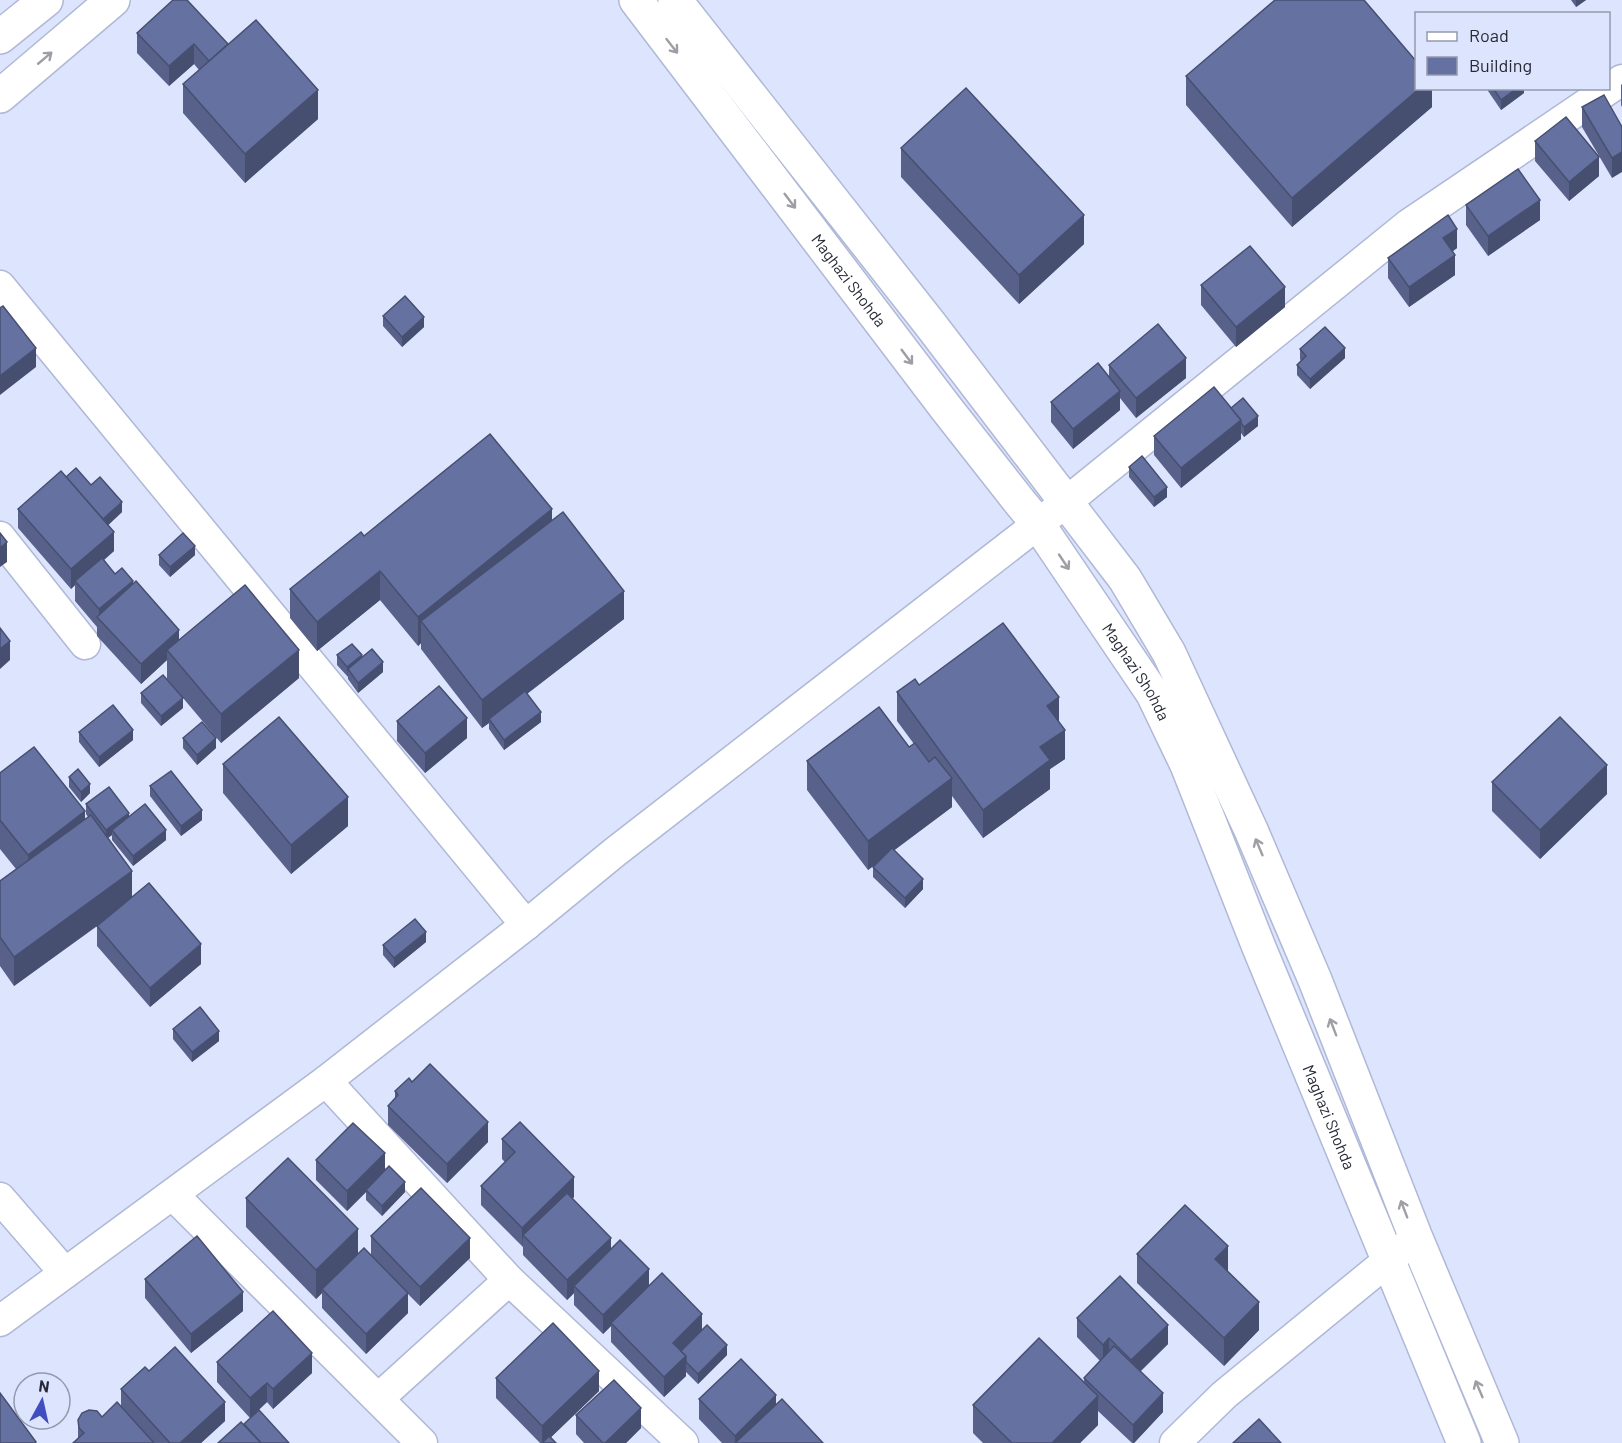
<svg xmlns="http://www.w3.org/2000/svg" width="1622" height="1443" font-family="Barlow,sans-serif">
<style>
.lines{fill:none;stroke-linecap:round;stroke-linejoin:round}
.minor-casing{stroke:#afb8d6;stroke-width:33}
.tertiary-casing{stroke:#afb8d6;stroke-width:36}
.trunk-casing{stroke:#afb8d6;stroke-width:36}
.minor{stroke:#fff;stroke-width:30}
.tertiary{stroke:#fff;stroke-width:33}
.trunk{stroke:#fff;stroke-width:33}
.wall{fill:#57618a}
.shaded-wall{fill:#474f71}
.building{fill:#6571a1;stroke:#474f71;stroke-width:1.5}
.oneway{stroke:#9e9fa5}
.labels{text-anchor:middle;stroke-width:5;stroke-linejoin:round;paint-order:stroke}
.street-label{font-size:16px;fill:#272a36;stroke:#dde4fd}
</style>
<rect width="100%" height="100%" fill="#dde4fd"/>
<g class="lines">
<defs>
<g id="minor">
<path d="M0,286L526,925"/>
<path d="M0,537L85,644"/>
<path d="M326,1081L509,1280L683,1443"/>
<path d="M173,1195L422,1443"/>
<path d="M0,1198L65,1273"/>
<path d="M0,1321L326,1081L526,925L615,852L1065,503L1408,225L1622,80"/>
<path d="M379,1398L509,1280"/>
<path d="M1175,1443L1224,1395L1406,1246"/>
</g>
<g id="tertiary">
<path id="s1" d="M636,0L946,408L1019,501L1038,524L1153,694L1187,765L1258,945L1464,1443"/>
<path d="M675,0L930,324L1125,579L1169,653L1251,830L1315,980L1416,1238L1502,1443"/>
<path d="M0,96L113,0"/>
</g>
<path id="trunk" d="M0,37L46,0"/>
</defs>
<!-- minor casing -->
<use href="#minor" class="minor-casing"/>
<!-- tertiary casing -->
<use href="#tertiary" class="tertiary-casing"/>
<!-- trunk casing -->
<use href="#trunk" class="trunk-casing"/>
<!-- minor -->
<use href="#minor" class="minor"/>
<!-- tertiary -->
<use href="#tertiary" class="tertiary"/>
<!-- trunk -->
<use href="#trunk" class="trunk"/>
</g>
<!-- wall -->
<g class="wall">
<path d="M1571,0H1586L1576,7Z"/>
<path d="M137,33L228,44L318,119L245,183L183,113V84L199,70L194,64L169,86L137,53Z"/>
<path d="M1186,76L1432,88V107L1292,227L1186,105Z"/>
<path d="M1622,84V107L1621,105V85Z"/>
<path d="M1486,88H1524V93L1501,110Z"/>
<path d="M1582,107L1622,127L1612,178L1582,127Z"/>
<path d="M1535,141L1599,176L1569,201L1535,161Z"/>
<path d="M901,148L1084,244L1019,304L901,177Z"/>
<path d="M1466,205L1540,220L1488,256L1466,225Z"/>
<path d="M1457,248L1453,251L1455,275L1409,307L1388,278V258Z"/>
<path d="M1201,285L1285,307L1236,347L1201,305Z"/>
<path d="M383,316L424,327L402,347L383,326Z"/>
<path d="M1300,349L1345,358L1310,389L1297,375V365L1301,361L1300,359Z"/>
<path d="M1109,365L1186,378L1136,418L1120,398V410L1073,449L1051,422V402L1109,376Z"/>
<path d="M1231,408L1258,426L1244,437L1241,433V439L1181,488L1154,455V436Z"/>
<path d="M1129,467L1167,497L1154,507L1129,477Z"/>
<path d="M66,477L91,485L122,512L108,525L114,551L104,560L115,574L133,584L179,640L299,678L221,743L167,679V660L141,684L97,636V627L75,601V585L71,589L18,528V509Z"/>
<path d="M552,521L624,619L527,694L541,722L504,750L489,729V723L482,728L421,649V643L418,646L380,600L317,651L290,618V589L364,536Z"/>
<path d="M159,555H195L170,577L159,565Z"/>
<path d="M337,655L362,657L383,672L358,693L348,679V677L337,665Z"/>
<path d="M919,685L1059,722L1065,759L1050,769V789L983,838L952,796V807L894,850L923,889L905,908L873,877V867L878,862L868,870L807,790V761L909,747L914,744L897,721V692Z"/>
<path d="M141,693L183,708L161,726L141,703Z"/>
<path d="M397,721L467,738L425,773L397,741Z"/>
<path d="M79,732L133,740L99,767L79,742Z"/>
<path d="M183,738L216,748L197,765L183,748Z"/>
<path d="M223,764L348,826L291,874L223,793Z"/>
<path d="M0,773L85,820L88,817L86,814V804L129,817L166,840L133,866L112,840V835L108,838L132,897L201,964L150,1007L97,946V926L107,919L14,986L0,966V881L16,869L0,849Z"/>
<path d="M69,777L90,793L81,802L69,787Z"/>
<path d="M1492,782L1607,794L1540,859L1492,811Z"/>
<path d="M150,786L202,820L181,836L150,796Z"/>
<path d="M426,942L394,968L383,955V945Z"/>
<path d="M173,1029L219,1041L192,1062L173,1039Z"/>
<path d="M412,1082L488,1142L447,1183L388,1125V1106L395,1099V1091Z"/>
<path d="M502,1139L574,1197L572,1199L611,1249L649,1286L702,1331L727,1355L698,1384L686,1372V1376L664,1397L611,1342V1326L603,1334L574,1305V1293L567,1300L523,1255V1247L481,1205V1186L505,1162L502,1159Z"/>
<path d="M316,1160L385,1170L405,1192L382,1216L366,1200V1192L347,1211L316,1180Z"/>
<path d="M246,1198L358,1254L371,1255V1236L470,1258L420,1306L408,1294V1313L366,1354L322,1308V1293L316,1299L246,1227Z"/>
<path d="M1137,1254L1228,1272L1259,1330L1224,1366L1137,1283Z"/>
<path d="M145,1279L243,1311L191,1353L145,1298Z"/>
<path d="M1077,1318L1168,1344L1141,1371L1163,1412L1134,1443H1132L1098,1411V1425L1080,1443H983L973,1433V1405L1084,1382V1378L1100,1361L1077,1337Z"/>
<path d="M217,1362L312,1373L273,1409L267,1402L250,1418L217,1382Z"/>
<path d="M149,1371L225,1421L201,1443H73L78,1438V1420L102,1417L121,1407V1389Z"/>
<path d="M496,1378L599,1391L551,1437L556,1443H540L496,1398Z"/>
<path d="M699,1399L776,1405L823,1443H722L699,1419Z"/>
<path d="M576,1415L641,1428L626,1443H584L576,1434Z"/>
</g>
<!-- shaded-wall -->
<g class="shaded-wall">
<path d="M1576,0H1586L1576,7Z"/>
<path d="M194,44V64L169,86V66Z"/>
<path d="M1420,88H1432V107L1292,227V198Z"/>
<path d="M1517,88H1524V93L1501,110V100Z"/>
<path d="M318,90V119L245,183V154Z"/>
<path d="M1622,152V172L1612,178V158Z"/>
<path d="M1599,157V176L1569,201V182Z"/>
<path d="M1540,200V220L1488,256V236Z"/>
<path d="M1084,215V244L1019,304V275Z"/>
<path d="M1457,229V248L1443,258V238Z"/>
<path d="M1455,255V275L1409,307V287Z"/>
<path d="M1285,287V307L1236,347V327Z"/>
<path d="M424,317V327L402,347V337Z"/>
<path d="M36,348V367L0,395V376Z"/>
<path d="M1345,348V358L1310,389V379Z"/>
<path d="M1186,358V378L1136,418V398Z"/>
<path d="M1120,391V410L1073,449V429Z"/>
<path d="M1258,416V426L1244,437V427Z"/>
<path d="M1241,420V439L1181,488V468Z"/>
<path d="M1167,487V497L1154,507V497Z"/>
<path d="M122,502V512L102,531V521Z"/>
<path d="M552,509V538L421,621V643L418,646V617Z"/>
<path d="M114,532V551L77,583L75,581V585L71,589V569Z"/>
<path d="M7,542V562L0,567V548Z"/>
<path d="M195,546V555L170,577V567Z"/>
<path d="M380,571V600L317,651V622Z"/>
<path d="M133,581V601L99,619V609Z"/>
<path d="M624,591V619L490,722L489,719V723L482,728V700Z"/>
<path d="M179,630V649L167,650V660L141,684V664Z"/>
<path d="M10,641V660L0,669V649Z"/>
<path d="M299,650V678L221,743V714Z"/>
<path d="M362,655V665L348,669L347,677V667Z"/>
<path d="M383,662V672L358,693V683Z"/>
<path d="M1059,697V726L1047,706Z"/>
<path d="M183,698V708L161,726V716Z"/>
<path d="M541,712V722L504,750V740Z"/>
<path d="M467,718V738L425,773V753Z"/>
<path d="M133,730V740L99,767V757Z"/>
<path d="M1065,730V759L1050,769V789L983,838V810L1040,747Z"/>
<path d="M216,738V748L197,765V755Z"/>
<path d="M1607,765V794L1540,859V830Z"/>
<path d="M952,778V807L868,870V841Z"/>
<path d="M90,784V793L81,802V792Z"/>
<path d="M348,797V826L291,874V845Z"/>
<path d="M202,810V820L181,836V826Z"/>
<path d="M85,811V839L28,884V855Z"/>
<path d="M129,813V822L112,830V835L106,839V830Z"/>
<path d="M166,830V840L133,866V856Z"/>
<path d="M132,871V900L14,986V957Z"/>
<path d="M923,879V889L905,908V898Z"/>
<path d="M426,932V942L394,968V958Z"/>
<path d="M201,944V964L150,1007V988Z"/>
<path d="M219,1031V1041L192,1062V1052Z"/>
<path d="M488,1122V1142L447,1183V1164Z"/>
<path d="M385,1153V1173L366,1190V1192L347,1211V1191Z"/>
<path d="M574,1177V1197L529,1241L523,1235L522,1248V1228Z"/>
<path d="M405,1182V1192L382,1216V1206Z"/>
<path d="M358,1229V1258L322,1289V1293L316,1299V1270Z"/>
<path d="M470,1238V1258L420,1306V1287Z"/>
<path d="M611,1238V1258L574,1286V1293L567,1300V1280Z"/>
<path d="M1228,1246V1275L1215,1259Z"/>
<path d="M649,1269V1289L611,1323V1326L603,1334V1315Z"/>
<path d="M243,1292V1311L191,1353V1334Z"/>
<path d="M408,1293V1313L366,1354V1334Z"/>
<path d="M1259,1302V1330L1224,1366V1338Z"/>
<path d="M702,1314V1334L680,1355L673,1343Z"/>
<path d="M1168,1325V1344L1131,1380V1360Z"/>
<path d="M1109,1338V1358L1103,1364V1345Z"/>
<path d="M727,1345V1355L698,1384V1374Z"/>
<path d="M312,1353V1373L273,1409V1389Z"/>
<path d="M686,1356V1376L664,1397V1377Z"/>
<path d="M599,1371V1391L545,1443H542V1426Z"/>
<path d="M267,1383V1402L250,1418V1398Z"/>
<path d="M1163,1393V1412L1134,1443H1133V1425Z"/>
<path d="M776,1395V1415L735,1443V1436Z"/>
<path d="M1098,1396V1425L1080,1443H1052Z"/>
<path d="M225,1402V1421L201,1443H180Z"/>
<path d="M641,1408V1428L626,1443H605Z"/>
</g>
<!-- building -->
<g class="building">
<path d="M173,0H187L228,44L209,61L194,44L169,66L137,33Z"/>
<path d="M1275,0H1364L1416,61V88H1420L1292,198L1186,76Z"/>
<path d="M256,20L318,90L245,154L183,84Z"/>
<path d="M966,88L1084,215L1019,275L901,148Z"/>
<path d="M1493,88H1517L1501,100Z"/>
<path d="M1604,95L1622,127V152L1612,158L1582,107Z"/>
<path d="M1566,117L1599,157L1569,182L1535,141Z"/>
<path d="M1518,169L1540,200L1488,236L1466,205Z"/>
<path d="M1448,215L1457,229L1443,238L1455,255L1409,287L1388,258Z"/>
<path d="M1250,246L1285,287L1236,327L1201,285Z"/>
<path d="M405,296L424,317L402,337L383,316Z"/>
<path d="M3,306L36,348L0,376V308Z"/>
<path d="M1158,324L1186,358L1136,398L1109,365Z"/>
<path d="M1325,327L1345,348L1310,379L1297,365L1306,356L1300,349Z"/>
<path d="M1098,363L1120,391L1073,429L1051,402Z"/>
<path d="M1214,387L1241,420L1181,468L1154,436Z"/>
<path d="M1243,398L1258,416L1244,427L1241,423V420L1231,408Z"/>
<path d="M490,434L552,509L418,617L380,571L317,622L290,589L361,532L364,536Z"/>
<path d="M1142,456L1167,487L1154,497L1129,467Z"/>
<path d="M76,468L91,485L100,477L122,502L103,519L66,477Z"/>
<path d="M61,471L114,532L71,569L18,509Z"/>
<path d="M563,512L624,591L482,700L421,621Z"/>
<path d="M0,533L7,542L0,548Z"/>
<path d="M183,533L195,546L170,567L159,555Z"/>
<path d="M102,558L115,574L122,568L133,581L99,609L75,581Z"/>
<path d="M136,581L179,630L141,664L97,617Z"/>
<path d="M245,585L299,650L221,714L167,650Z"/>
<path d="M1003,623L1059,697L1047,706L1065,730L1040,747L1050,760L983,810L897,692L915,679L919,685Z"/>
<path d="M0,628L10,641L0,649Z"/>
<path d="M352,644L362,655L347,667L337,655Z"/>
<path d="M372,649L383,662L358,683L348,669Z"/>
<path d="M163,675L183,698L161,716L141,693Z"/>
<path d="M439,686L467,718L425,753L397,721Z"/>
<path d="M525,691L541,712L504,740L489,719Z"/>
<path d="M113,705L133,730L99,757L79,732Z"/>
<path d="M879,707L909,747L915,743L929,762L935,757L952,778L868,841L807,761Z"/>
<path d="M279,717L348,797L291,845L223,764Z"/>
<path d="M1560,717L1607,765L1540,830L1492,782Z"/>
<path d="M202,722L216,738L197,755L183,738Z"/>
<path d="M34,747L85,811L28,855L0,820V773Z"/>
<path d="M78,769L90,784L81,792L69,777Z"/>
<path d="M171,771L202,810L181,826L150,786Z"/>
<path d="M109,787L129,813L106,830L86,804Z"/>
<path d="M145,804L166,830L133,856L112,830Z"/>
<path d="M91,815L132,871L14,957L0,937V881Z"/>
<path d="M892,848L923,879L905,898L873,867Z"/>
<path d="M149,883L201,944L150,988L97,926Z"/>
<path d="M415,919L426,932L394,958L383,945Z"/>
<path d="M200,1007L219,1031L192,1052L173,1029Z"/>
<path d="M430,1064L488,1122L447,1164L388,1106L398,1095L395,1091L409,1078L412,1082Z"/>
<path d="M520,1122L574,1177L522,1228L481,1186L515,1152L502,1139Z"/>
<path d="M353,1123L385,1153L347,1191L316,1160Z"/>
<path d="M288,1158L358,1229L316,1270L246,1198Z"/>
<path d="M389,1166L405,1182L382,1206L366,1190Z"/>
<path d="M421,1188L470,1238L420,1287L371,1236Z"/>
<path d="M567,1193L611,1238L567,1280L523,1235Z"/>
<path d="M1185,1205L1228,1246L1215,1259L1259,1302L1224,1338L1137,1254Z"/>
<path d="M197,1236L243,1292L191,1334L145,1279Z"/>
<path d="M620,1240L649,1269L603,1315L574,1286Z"/>
<path d="M364,1248L408,1293L366,1334L322,1289Z"/>
<path d="M662,1273L702,1314L673,1343L686,1356L664,1377L611,1323Z"/>
<path d="M1120,1276L1168,1325L1131,1360L1109,1338L1103,1345L1077,1318Z"/>
<path d="M273,1311L312,1353L273,1389L267,1383L250,1398L217,1362Z"/>
<path d="M553,1323L599,1371L542,1426L496,1378Z"/>
<path d="M707,1325L727,1345L698,1374L686,1362V1356L681,1351Z"/>
<path d="M1039,1338L1098,1396L1052,1443H1012L973,1405Z"/>
<path d="M1114,1346L1163,1393L1133,1425L1084,1378Z"/>
<path d="M175,1347L225,1402L180,1443H170L121,1389L145,1367L149,1371Z"/>
<path d="M741,1359L776,1395L735,1436L699,1399Z"/>
<path d="M614,1380L641,1408L605,1443H603L576,1415Z"/>
<path d="M0,1393L36,1442L35,1443H0Z"/>
<path d="M782,1399L823,1443H735Z"/>
<path d="M117,1402L154,1443H73L84,1433L79,1428L78,1420L82,1413L89,1410L97,1411L102,1417Z"/>
<path d="M259,1410L289,1443H261L244,1424Z"/>
<path d="M1259,1419L1281,1443H1233Z"/>
<path d="M241,1422L261,1443H218Z"/>
<path d="M549,1436L556,1443H542Z"/>
</g>
<!-- one-way arrows -->
<defs><path id="oneway-shaft" d="M-6 0H5M1.5-3L5.5 0L1.5 3" fill="none" stroke-width="1.6" stroke-linecap="round" stroke-linejoin="round" transform="scale(1.5)"/></defs>
<g class="oneway">
<use href="#oneway-shaft" transform="translate(672 46) rotate(52)"/>
<use href="#oneway-shaft" transform="translate(45 58) rotate(-40)"/>
<use href="#oneway-shaft" transform="translate(790 201) rotate(53)"/>
<use href="#oneway-shaft" transform="translate(907 357) rotate(53)"/>
<use href="#oneway-shaft" transform="translate(1064 562) rotate(56)"/>
<use href="#oneway-shaft" transform="translate(1259 847) rotate(-113)"/>
<use href="#oneway-shaft" transform="translate(1333 1027) rotate(-111)"/>
<use href="#oneway-shaft" transform="translate(1404 1209) rotate(-111)"/>
<use href="#oneway-shaft" transform="translate(1479 1389) rotate(-113)"/>
</g>
<g class="labels">
<!-- street labels -->
<g class="street-label">
<text dy="6" stroke="none"><textPath href="#s1" startOffset="352">Maghazi Shohda</textPath></text>
<text dy="6" stroke="none"><textPath href="#s1" startOffset="838">Maghazi Shohda</textPath></text>
<text dy="6" stroke="none"><textPath href="#s1" startOffset="1324">Maghazi Shohda</textPath></text>
</g>
</g>
<!-- legend -->
<rect x="1415" y="12" width="195" height="78" fill="#dde4fd" stroke="#949aad" stroke-width="1.5"/>
<rect x="1427" y="32" width="30" height="9" fill="#ffffff" stroke="#949aad" stroke-width="1.5"/>
<text x="1469" y="42" font-size="18" fill="#272a36">Road</text>
<rect x="1427" y="57" width="30" height="18" fill="#6571a1" stroke="#949aad" stroke-width="1.5"/>
<text x="1469" y="72" font-size="18" fill="#272a36">Building</text>
<!-- north arrow -->
<g transform="translate(42 1401) rotate(8)"><circle r="28" fill="#dde4fd" stroke="#949aad" stroke-width="1.5"/>
<path d="M0-4.5L10 22L0 15L-10 22Z" fill="#414ec2"/>
<text y="-9" font-size="16" font-weight="bold" text-anchor="middle" fill="#272a36">N</text>
</g>
</svg>
